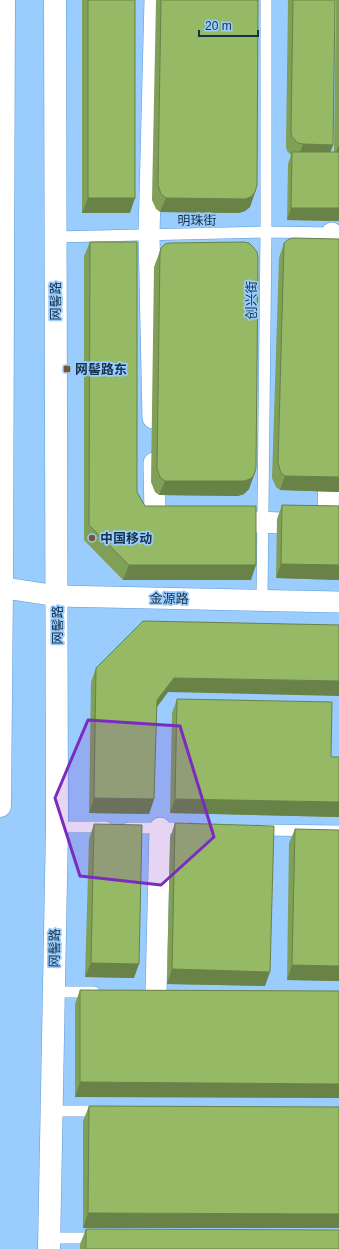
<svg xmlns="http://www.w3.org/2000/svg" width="339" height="1249" font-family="Arial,'Noto Sans SC',sans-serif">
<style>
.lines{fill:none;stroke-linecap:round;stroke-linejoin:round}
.service-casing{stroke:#5c9bd6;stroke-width:12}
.minor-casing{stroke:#5c9bd6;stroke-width:22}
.secondary-casing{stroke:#5c9bd6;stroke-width:23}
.service{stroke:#fff;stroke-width:11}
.minor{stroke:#fff;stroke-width:21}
.secondary{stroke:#fff;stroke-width:22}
.wall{fill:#809f57}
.shaded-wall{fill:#688247}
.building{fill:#95b965;stroke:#688247}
.marked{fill:#7b2cbf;fill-opacity:0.2;stroke:#7b2cbf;stroke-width:3;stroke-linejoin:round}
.poi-dot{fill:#78552d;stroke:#9accfe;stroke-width:1.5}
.labels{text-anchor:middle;stroke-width:3.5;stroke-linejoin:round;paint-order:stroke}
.street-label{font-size:13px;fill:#163149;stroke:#9accfe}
.poi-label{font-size:13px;font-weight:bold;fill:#163149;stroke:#9accfe;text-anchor:start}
</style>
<rect width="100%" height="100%" fill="#9accfe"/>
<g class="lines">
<defs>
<g id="service">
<path d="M55,237L266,232L336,233"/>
<path d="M262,600L266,232V0"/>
<path d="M57,827H106"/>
<path d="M128,828H188"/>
<path d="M260,830L339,831"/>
<path d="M53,992H94"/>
<path d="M51,1111H100"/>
<path d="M49,1238H96"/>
</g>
<g id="minor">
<path d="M332,268V233"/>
<path d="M153,418L149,235L155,0"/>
<path d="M154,463L155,514L170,521H174"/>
<path d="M228,521L339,525"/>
<path d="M328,524L329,463"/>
<path d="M0,587L57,596L339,602"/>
<path d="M156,992L160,828"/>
</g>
<g id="secondary">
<path d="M0,806L2,587L4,0"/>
<path d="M49,1249L57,827L55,0"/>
</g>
</defs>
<!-- service casing -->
<use href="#service" class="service-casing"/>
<!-- minor casing -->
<use href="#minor" class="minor-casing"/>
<!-- secondary casing -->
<use href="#secondary" class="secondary-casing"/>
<!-- service -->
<use href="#service" class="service"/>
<!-- minor -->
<use href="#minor" class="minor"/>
<!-- secondary -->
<use href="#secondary" class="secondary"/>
</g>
<!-- wall -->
<g class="wall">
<path d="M82,0H135L130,213H82Z"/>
<path d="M156,0H258L255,192L250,207L245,211L239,213L160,212L156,209L152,200Z"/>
<path d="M288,0H335L333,145L330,152H334L336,0H339V221L287,220L288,164L291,155L287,151L286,146Z"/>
<path d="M339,239V492L280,490L276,487L272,478L279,258L284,243Z"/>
<path d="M90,242L137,492L145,506L251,580H123L84,540V256Z"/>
<path d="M161,248L254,475L249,489L244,494L238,496L159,495L155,492L151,482L154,267Z"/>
<path d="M282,505L339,506V580L276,578L277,519Z"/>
<path d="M96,668L168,692L156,708L154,799L149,814L89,813L91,682Z"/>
<path d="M177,699L331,757H339V817L170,813L172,713Z"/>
<path d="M175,823L265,986L167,984L170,838Z"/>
<path d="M94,824L134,978L85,977L89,839Z"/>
<path d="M295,829L339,981L287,980L289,843Z"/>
<path d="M80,990L339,991L75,1097V1004Z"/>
<path d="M89,1106L339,1107L83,1228V1121Z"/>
<path d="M86,1229L339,1249H80V1244Z"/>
</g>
<!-- shaded-wall -->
<g class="shaded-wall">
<path d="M303,144L333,145L328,159H298Z"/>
<path d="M339,145V160H333Z"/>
<path d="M255,192L250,207L245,211L239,213L160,212L166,198Z"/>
<path d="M88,198H135L130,213H82Z"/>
<path d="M291,208H339V221L287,220Z"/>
<path d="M254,475L249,489L244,494L238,496L159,495L165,481Z"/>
<path d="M285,476L339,477V492L280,490Z"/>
<path d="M281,564L339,565V580L276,578Z"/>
<path d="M129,565H256L251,580H123Z"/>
<path d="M174,678L339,681V696L168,692L151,715L157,700Z"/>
<path d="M94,798L154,799L149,814L89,813Z"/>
<path d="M175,799L339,802V817L170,813Z"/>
<path d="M91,963L139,964L134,978L85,977Z"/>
<path d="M292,965L339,966V981L287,980Z"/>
<path d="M172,969L270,972L265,986L167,984Z"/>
<path d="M80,1082L339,1084V1098L75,1097Z"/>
<path d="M88,1213L339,1214V1228H83Z"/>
</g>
<!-- building -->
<g class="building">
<rect x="88" y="0" width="47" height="198"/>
<path d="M161,0H258L257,185L255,192L251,197L245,199L166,198L161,194L158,185Z"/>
<path d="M293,0H335L333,145L303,144L298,143L292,137L291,132Z"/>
<path d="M292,152H339V208H291Z"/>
<path d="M293,238L339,239V477L285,476L281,473L278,463L284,243L289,239Z"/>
<path d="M90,242H137V492L145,506H256V565H129L89,525Z"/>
<path d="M244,242L249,243L253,247L257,252L258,258L256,468L254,475L250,479L244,481H165L160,477L157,468L160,253L161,248L165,244L169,243Z"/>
<path d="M282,505L339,506V565L281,564Z"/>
<path d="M143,621L339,625V681L174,678L157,700L154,799L94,798L96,668Z"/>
<path d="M177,699L332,702L331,757H339V802L175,799Z"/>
<path d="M175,823L274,826L270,972L172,969Z"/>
<path d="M94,824L142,825L139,964L91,963Z"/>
<path d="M295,829L339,830V966L292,965Z"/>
<path d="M80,990L339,991V1084L80,1082Z"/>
<path d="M89,1106L339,1107V1214L88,1213Z"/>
<path d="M86,1229L339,1230V1249H86Z"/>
</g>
<!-- marked area -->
<path class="marked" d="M88,720L180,726L214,837L161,885L80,876L55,798Z"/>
<!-- markers -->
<g class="poi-dot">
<rect x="63" y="365" width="8" height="8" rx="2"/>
<circle cx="92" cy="538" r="4"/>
</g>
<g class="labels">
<!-- street labels -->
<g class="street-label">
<text transform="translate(197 220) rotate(-1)" y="5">明珠街</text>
<text transform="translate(251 300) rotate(-90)" y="5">创兴街</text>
<text transform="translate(55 301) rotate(-90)" y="5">网髻路</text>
<text transform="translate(169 598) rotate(1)" y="5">金源路</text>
<text transform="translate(57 625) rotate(-90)" y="5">网髻路</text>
<text transform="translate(54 948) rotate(-89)" y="5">网髻路</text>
</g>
<!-- poi labels -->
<g class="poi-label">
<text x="75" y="374">网髻路东</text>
<text x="100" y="543">中国移动</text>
</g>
</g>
<!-- scale -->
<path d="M199 30v6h59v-6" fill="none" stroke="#163149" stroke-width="2"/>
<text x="205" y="30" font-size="12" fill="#163149" stroke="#9accfe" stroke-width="3" paint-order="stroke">20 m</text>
</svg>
